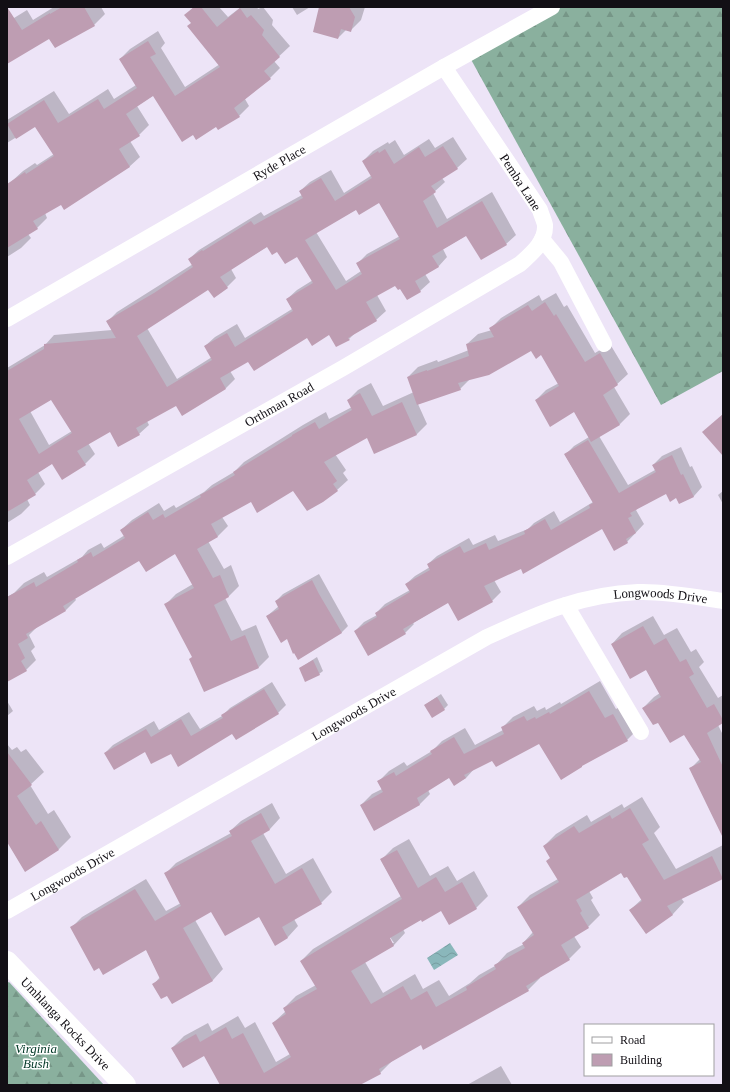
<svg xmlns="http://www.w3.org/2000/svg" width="730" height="1092" font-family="Georgia,serif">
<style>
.forest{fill:url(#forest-firs)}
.water{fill:url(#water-waves)}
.shadow{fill:#0003;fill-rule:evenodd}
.building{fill:#be9db2;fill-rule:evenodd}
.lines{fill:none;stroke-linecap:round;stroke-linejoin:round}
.street{stroke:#fff;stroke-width:16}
.secondary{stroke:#fff;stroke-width:22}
.labels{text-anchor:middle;stroke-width:3;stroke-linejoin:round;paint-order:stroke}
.street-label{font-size:13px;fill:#120f15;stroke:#fff}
.park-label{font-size:13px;font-style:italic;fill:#013725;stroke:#fff}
</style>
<defs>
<pattern id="forest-firs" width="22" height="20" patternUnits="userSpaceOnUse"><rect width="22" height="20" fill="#8ab09e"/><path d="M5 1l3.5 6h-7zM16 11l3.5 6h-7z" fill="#769687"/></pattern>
<pattern id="water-waves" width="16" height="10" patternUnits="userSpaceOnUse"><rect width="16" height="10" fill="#8ab7bb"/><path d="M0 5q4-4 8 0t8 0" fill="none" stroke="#769ca0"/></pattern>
</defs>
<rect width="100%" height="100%" fill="#ede4f7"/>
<!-- forest -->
<g class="forest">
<path d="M552,7H723V371L661,405L468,54Z"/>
<path d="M9,982L104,1085H7V983Z"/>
</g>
<!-- water -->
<path class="water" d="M450,943L458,955L434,970L427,958Z"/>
<!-- shadow -->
<g class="shadow">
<path d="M54,7H101L105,14L94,25L55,47L49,37L7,63V25L14,18L27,10L33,20Z"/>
<path d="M194,7H219L228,17L241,7H257L258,9L263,7L273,20L272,25L290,46L274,61L280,68L270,78L245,99L249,106L239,116L217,125L193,133L154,95L137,106L149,125L139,135L130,141L140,157L129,167L61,203L45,213L47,218L37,228L28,234L31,238L21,248L7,257V194L12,181L23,171L35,163L37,165L54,154L36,125L7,143V120L54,91L69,114L108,89L114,99L136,85L120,59L130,49L158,31L165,43L161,48L185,87L220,64L186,15Z"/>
<path d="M292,7H310L297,15Z"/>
<path d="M320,7H365L361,20L350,31L346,30L338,38Z"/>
<path d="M453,137L467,159L457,168L442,178L445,182L433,193L447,219L492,192L516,235L506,244L467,235L443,249L447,257L438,267L425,274L430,282L420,291L401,288L396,284L377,295L386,311L376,320L356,332L349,339L330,334L308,337L248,360L230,371L235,379L226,388L183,414L177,404L147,421L149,425L139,434L110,431L88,443L95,454L85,464L53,463L38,472L45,484L35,494L27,499L30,505L21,514L7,523V368L45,345L54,335L112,330L107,322L117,312L193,264L189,259L199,250L261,212L264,216L302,195L300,191L310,182L331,170L344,193L372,175L363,161L373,151L388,142L389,144L395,140L404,155L429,139L435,148ZM379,202L400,236L367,254L357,264L361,271L346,281L316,232L357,209ZM268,246L277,250L297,255L313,280L297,290L287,299L292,309L245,338L237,324L215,337L205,346L212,357L177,379L147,328L208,288L227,287L236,278L231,269ZM52,399L72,431L49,445L30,411Z"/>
<path d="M556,293L564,307L567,305L595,353L610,344L628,374L614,387L630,414L620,424L599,436L628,485L655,470L653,465L662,456L681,447L690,467L692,466L702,487L694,496L680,503L677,497L666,493L639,507L636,510L644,524L627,542L602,528L521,568L494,580L501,592L492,601L448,602L413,623L414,624L405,633L355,631L364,622L377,615L376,613L385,604L410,590L406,584L415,576L430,567L428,564L437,556L469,538L473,545L495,535L498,541L528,529L534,523L554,511L560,522L593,502L565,455L574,446L589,437L575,411L536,400L546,390L559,383L541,354L532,350L470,379L460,389L418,404L427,424L417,434L367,436L335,454L346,470L343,473L348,480L337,490L322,501L294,490L251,501L222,517L228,526L218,536L208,541L224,569L231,565L239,586L229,596L225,598L242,631L256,625L269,657L259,667L193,657L166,604L176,594L193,584L175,553L139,560L75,598L76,600L66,610L38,626L29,635L35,647L31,651L36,660L26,670L7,681V597L14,593L24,583L44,572L47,577L82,557L88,550L101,543L104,548L125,535L121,530L132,520L159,503L164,511L174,505L176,508L204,492L212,485L234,472L244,462L303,425L326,412L329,419L352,407L348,400L358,390L371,383L383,406L414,392L408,377L418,367L437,360L438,362L469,350L467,344L478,334L492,330L491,328L501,318L539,295L542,301Z"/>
<path d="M723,491V504L718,495Z"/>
<path d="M319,574L348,626L341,633L287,638L267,616L279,606L276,601L283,594Z"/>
<path d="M653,616L664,635L677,628L691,652L696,649L704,662L699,667L718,698L723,695V722L718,725L723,735V836L691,768L700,759L685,733L658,721L643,708L654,697L660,693L646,669L612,644L622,633Z"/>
<path d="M317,657L323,671L319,674L300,668Z"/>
<path d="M600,681L616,709L623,705L637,730L627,740L540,743L493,759L475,768L466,778L454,785L450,777L428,790L430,794L420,804L375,830L361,805L372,794L382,789L378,782L389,771L404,762L407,766L432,751L442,741L465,728L475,745L503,730L502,728L513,717L534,706L537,711L545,707L546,710L560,702L561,704Z"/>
<path d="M272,682L286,705L278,713L233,733L171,753L146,751L105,753L113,745L154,721L159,730L189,712L200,729L222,716L230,708Z"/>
<path d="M441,694L448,705L444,709L425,705Z"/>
<path d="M7,701L13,711L7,716Z"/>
<path d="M7,744L12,750L17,747L21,752L26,749L44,772L30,785L48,814L54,810L71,837L59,849L26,870L7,840Z"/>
<path d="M642,797L660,827L654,833L676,869L723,845V877L681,898L684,902L673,914L646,933L630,910L642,899L627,876L621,871L589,891L593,898L591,900L600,915L588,927L574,936L581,947L569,959L539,976L540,978L528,990L421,1044L392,1061L380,1073L358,1085H222L204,1055L172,1048L184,1036L208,1023L212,1031L238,1016L245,1028L255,1022L276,1062L290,1054L273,1023L286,1011L284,1008L296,996L316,985L301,961L313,949L401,896L381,860L393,848L409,839L430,876L448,866L457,881L474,871L488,896L476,908L442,909L422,919L403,929L405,933L394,945L365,962L383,993L415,974L423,989L439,980L449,996L470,983L479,975L495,966L507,953L524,944L523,943L533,932L518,907L530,895L558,879L551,858L544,846L556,834L587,815L591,822L622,804L624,808ZM388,934L394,943H391Z"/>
<path d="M272,803L280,818L270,829L263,833L286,874L313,858L332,892L321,903L294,919L298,926L288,937L275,944L259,916L211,910L195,920L223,969L213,980L172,1003L167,994L154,984L160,977L146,949L72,927L82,917L146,879L166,911L181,903L165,874L176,863L231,833L230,831L241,821Z"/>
<path d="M501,1066L512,1085H467Z"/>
</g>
<!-- building -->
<g class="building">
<path d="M7,7L22,30L50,13V14L62,7H84L95,26L55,48L49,39L7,64Z"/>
<path d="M194,7H201L217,27L240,8L247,18L251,15L264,30L262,35L280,57L264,71L271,79L234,108L240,117L218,130L216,127L196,140L193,135L182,142L153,96L126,114L140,136L119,149L130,167L64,210L61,205L33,221L38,229L7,248V184L25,172L26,174L54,156L35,127L16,139L7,124L44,100L58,123L98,99L104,109L137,88L119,59L148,41L156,54L150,57L175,96L220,67L187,26L191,23L184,15Z"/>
<path d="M319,7H349L355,17L351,32L341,29L338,39L313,32Z"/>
<path d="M443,146L458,169L431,186L436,192L423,201L437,228L482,201L507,245L481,260L466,236L432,256L439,267L415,281L421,292L407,300L400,289L398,290L395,286L366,302L377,321L348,338L350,340L336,347L329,335L312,346L307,338L254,371L248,362L220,378L226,389L182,416L176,406L136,428L140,435L118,447L110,432L77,451L86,465L62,480L52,464L27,480L36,495L7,512V371L44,349V344L116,338L106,321L154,293L193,267L188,259L202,250L203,251L251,221L254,225L303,198L299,191L321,178L335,201L372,178L362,161L378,151L379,153L385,149L394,164L419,147L425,157ZM379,203L400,239L356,263L362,274L336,290L305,240L356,210L359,215ZM267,247L272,255L277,252L285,264L297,257L313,283L286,299L293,311L235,347L227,333L204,346L212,360L167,387L137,336L208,290L214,298L228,288L220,277ZM51,400L72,433L39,454L19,419Z"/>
<path d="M545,302L554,316L556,314L585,362L600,353L618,385L603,395L620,425L591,442L574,412L550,427L535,400L559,386L541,355L536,359L531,351L489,375L458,383L461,390L417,405L407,377L427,370V371L469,356L466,344L494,337L489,328L528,305L532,311Z"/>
<path d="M360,393L372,416L402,402L417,435L374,454L367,438L324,462L337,481L333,484L338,491L323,502L307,511L293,491L257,513L251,502L211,524L218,537L197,549L213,578L220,575L229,597L214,605L231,641L245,635L259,668L204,692L189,659L192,657L164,604L194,588L175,554L146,572L139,561L63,606L66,611L26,634L28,638L18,644L25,658L21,661L27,671L7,682V597L34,582L36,587L78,562L77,560L91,552L93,557L125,538L120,530L148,512L153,520L163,514L165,518L201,497L200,495L235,475L233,472L292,436V435L315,422L319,429L352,410L347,400Z"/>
<path d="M723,414V456L702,432Z"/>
<path d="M588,440L619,493L656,472L652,465L672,455L681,475L683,474L694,497L679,504L676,498L670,502L666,494L630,513L632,516L628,518L636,533L626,539L628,543L614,551L602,529L523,574L521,569L484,586L493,602L458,621L448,603L403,629L406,634L368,656L354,631L377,617L375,613L410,592L405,584L430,570L427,564L460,546L464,553L486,543L489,550L525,534L524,531L545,519L551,530L590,508L589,505L593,503L564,454Z"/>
<path d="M312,580L319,594L342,633L298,660L294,653L293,654L287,639L281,643L266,616L279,609L275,601Z"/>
<path d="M643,626L654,645L666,638L680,662L686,659L694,674L689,677L707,708L714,704L723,720V723L707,733L723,767V838L689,768L701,762L684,735L670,743L658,723L653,725L642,708L661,697L646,670L630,679L611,644Z"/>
<path d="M313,660L320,675L305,682L299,668Z"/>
<path d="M264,689L279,714L236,740L232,734L178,767L171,754L151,764L145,752L114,770L104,753L146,729L151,737L181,719L191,736L223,718L221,715Z"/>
<path d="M589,691L605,718L613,714L628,741L582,766V767L561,780L539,744L496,767L492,761L464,775L466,778L454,786L449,778L417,798L420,805L374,831L360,805L383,792L377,781L394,772L396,776L432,754L430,751L454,737L464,754L504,734L501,727L524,716L527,721L535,717L536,719L549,712L550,714Z"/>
<path d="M437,697L445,710L432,718L424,705Z"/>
<path d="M7,752L32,785L17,796L36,825L41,821L59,850L25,872L7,842Z"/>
<path d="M630,808L649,840L642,844L664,880L712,856L723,879L667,906L673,915L646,934L629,910L642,901L627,877L624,878L621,873L576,900L582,911L580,913L589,928L561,945L570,960L526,986L529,991L423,1050L421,1045L379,1069L381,1074L360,1085H220L204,1056L183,1068L171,1048L196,1034L200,1042L226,1027L232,1039L243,1033L264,1073L291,1057L272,1023L286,1014L283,1008L317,989L300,961L402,899L380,859L397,850L418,888L436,877L445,892L462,882L477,909L449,925L441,911L422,922L421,920L390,938L394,946L351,971L371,1004L403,986L411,1000L427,991L436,1007L467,990L466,987L496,969L494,965L525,948L522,943L534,935L517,907L559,882L546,861L550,858L543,846L574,826L579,833L610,815L612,819Z"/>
<path d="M261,813L270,830L251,841L275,884L302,868L322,904L282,927L288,938L275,946L259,917L225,936L211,912L183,928L213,981L172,1004L167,996L161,999L152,984L160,979L146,950L103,975L99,968L94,971L70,927L135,889L155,921L181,906L164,873L232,836L229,831Z"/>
</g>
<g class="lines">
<!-- street -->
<g class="street">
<path d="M542,239L561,262L604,344"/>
<path id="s1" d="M7,319L444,67L552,7"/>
<path id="s2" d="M7,557L343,368L520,264C531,254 546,242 545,225C544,220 541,214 540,210L444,67"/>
<path d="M566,605L641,732"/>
<path id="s3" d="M7,911L487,637C537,614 582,594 638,592C664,591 697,597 723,601"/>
</g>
<!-- secondary -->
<path class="secondary" id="s4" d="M7,962L125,1085"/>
</g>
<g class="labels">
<!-- street labels -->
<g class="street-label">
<text dy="5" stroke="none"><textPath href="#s1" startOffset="314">Ryde Place</textPath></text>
<text transform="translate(521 182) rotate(57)" y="5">Pemba Lane</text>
<text dy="5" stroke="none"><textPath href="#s2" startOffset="312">Orthman Road</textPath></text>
<text dy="5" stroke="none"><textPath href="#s3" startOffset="734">Longwoods Drive</textPath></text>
<text dy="5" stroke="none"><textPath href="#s3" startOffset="399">Longwoods Drive</textPath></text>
<text dy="5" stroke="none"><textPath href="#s3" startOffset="75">Longwoods Drive</textPath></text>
<text dy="5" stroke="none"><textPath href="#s4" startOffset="85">Umhlanga Rocks Drive</textPath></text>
</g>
<!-- park labels -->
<g class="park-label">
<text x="36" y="1053">Virginia<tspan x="36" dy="15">Bush</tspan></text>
</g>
</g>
<!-- border -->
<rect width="730" height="1092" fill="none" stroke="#120f15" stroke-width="16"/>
<!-- legend -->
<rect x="584" y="1024" width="130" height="52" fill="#ffffff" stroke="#a09fa1"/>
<rect x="592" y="1037" width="20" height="6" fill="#ffffff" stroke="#a09fa1"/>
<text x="620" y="1044" font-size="12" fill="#120f15">Road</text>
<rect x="592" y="1054" width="20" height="12" fill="#be9db2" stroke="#a09fa1"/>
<text x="620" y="1064" font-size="12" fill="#120f15">Building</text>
</svg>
